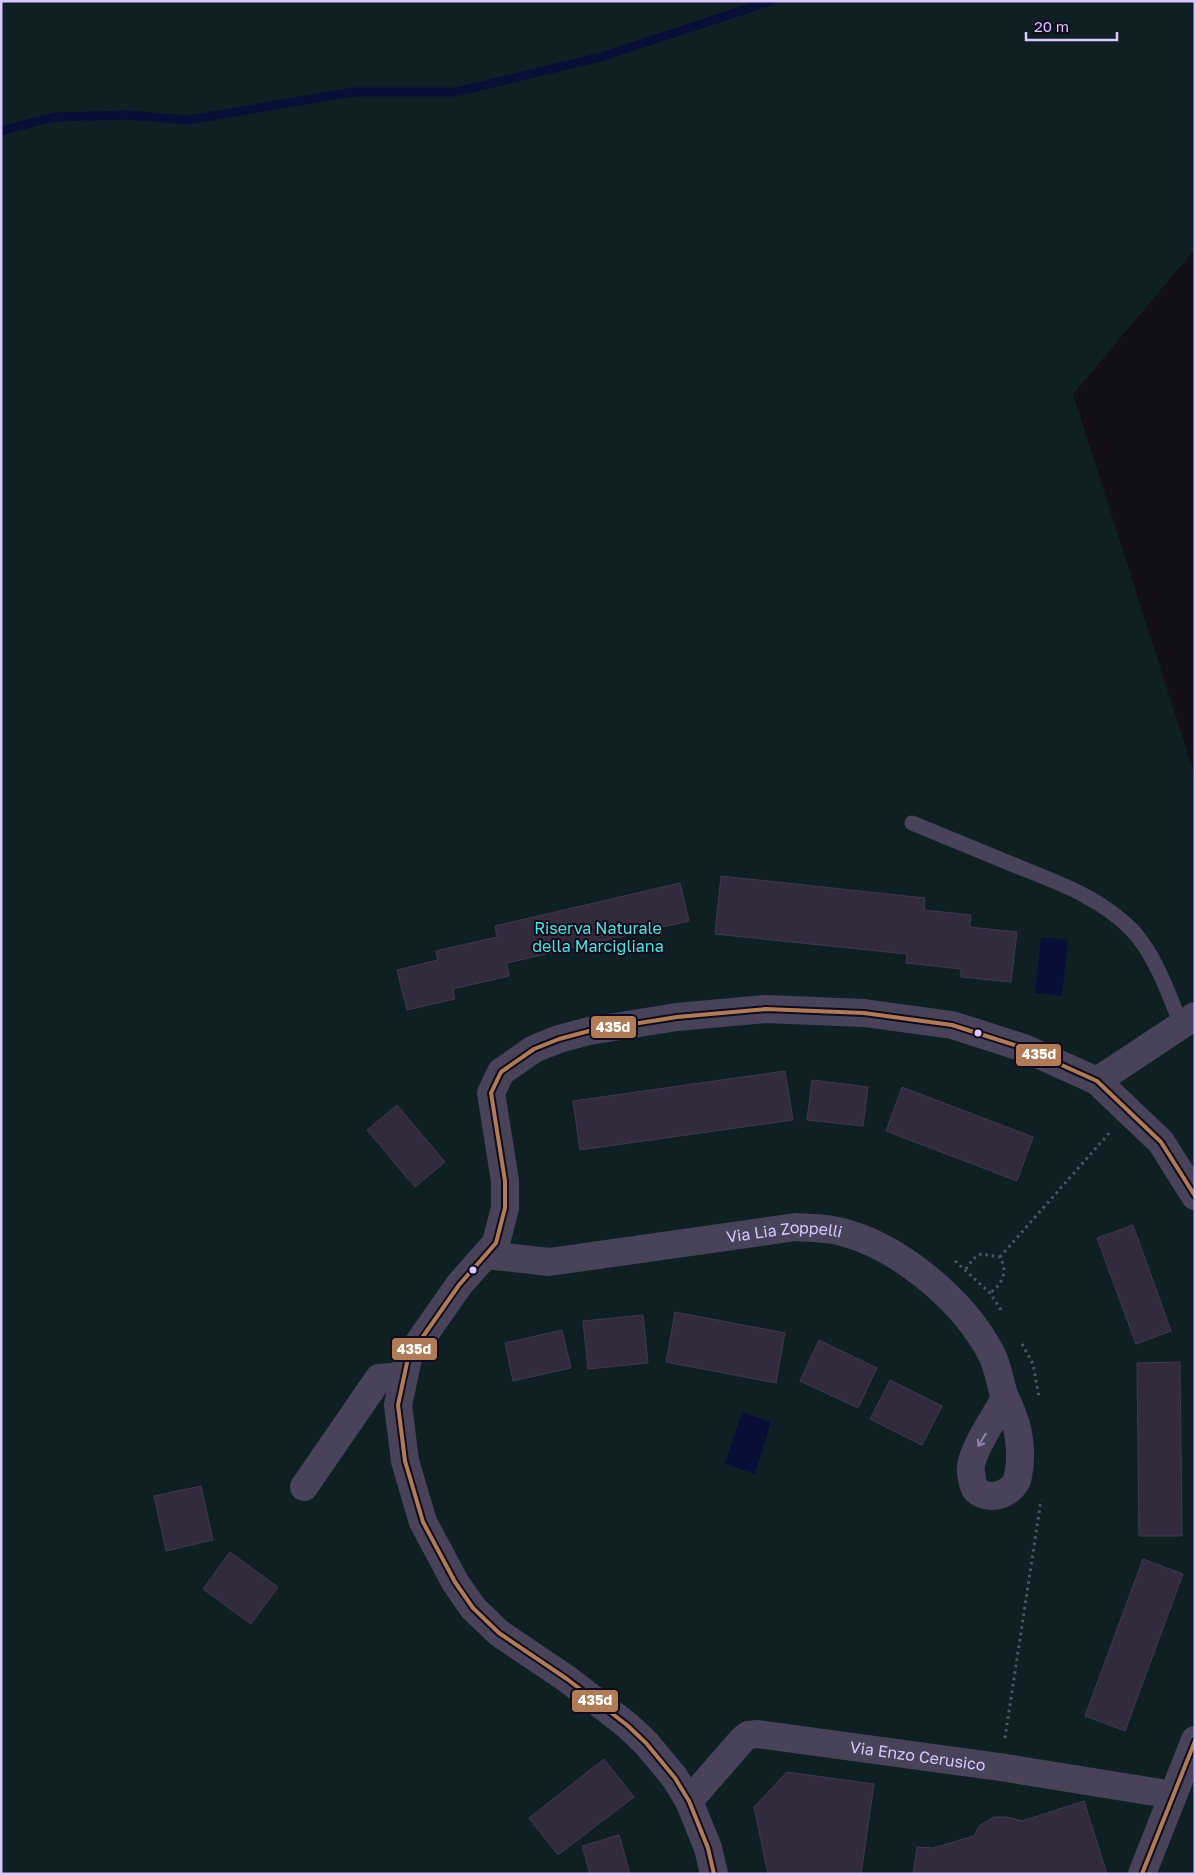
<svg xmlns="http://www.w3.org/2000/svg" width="1196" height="1875" font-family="'Golos Text',sans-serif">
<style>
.green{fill:#0f2025}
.water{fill:#080f37}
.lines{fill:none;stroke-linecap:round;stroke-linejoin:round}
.stream{stroke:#080f37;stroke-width:9}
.building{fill:#322b3c;stroke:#41384e}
.path{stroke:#4d5667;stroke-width:3;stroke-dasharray:2.5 4;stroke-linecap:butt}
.lane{stroke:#49435a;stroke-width:15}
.street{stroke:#49435a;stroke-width:28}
.bus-1-casing{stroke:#120b1d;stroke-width:8}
.bus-1{stroke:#b07c57;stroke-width:4}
.oneway{stroke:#9185ac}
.bus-dot{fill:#d9c7ff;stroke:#120b1d;stroke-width:2}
.labels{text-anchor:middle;stroke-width:4;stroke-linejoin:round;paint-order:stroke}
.park-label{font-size:16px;fill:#50e2db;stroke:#120b1d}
.street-label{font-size:16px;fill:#d9c7ff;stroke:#120b1d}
.line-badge{stroke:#120b1d;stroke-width:2}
.badge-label{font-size:14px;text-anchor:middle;font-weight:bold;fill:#fff}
</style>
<rect width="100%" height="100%" fill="#130f19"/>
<!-- green -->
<path class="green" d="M1,1H1195V249L1073,394L1195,777V1874H1Z"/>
<!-- water -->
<g class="water">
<path d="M1041,937L1068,940L1062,996L1035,993Z"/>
<path d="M742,1412L771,1422L755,1474L725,1464Z"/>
</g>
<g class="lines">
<!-- stream -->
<path class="stream" d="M1,131L54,117L128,115L188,120L353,92H456L601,57L771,1"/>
</g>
<!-- building -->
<g class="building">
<path d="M721,876L925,898L924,910L971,915L970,927L1017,932L1011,982L961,977V969L906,963L907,954L715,934Z"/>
<path d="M680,883L689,921L507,963L509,976L453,989L455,999L407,1010L397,970L438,960L436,951L497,937L495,926Z"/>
<path d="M785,1071L793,1120L580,1150L573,1101Z"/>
<path d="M812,1080L868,1087L863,1126L807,1120Z"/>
<path d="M902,1087L1033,1137L1017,1181L886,1131Z"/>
<path d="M397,1105L445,1162L415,1187L367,1130Z"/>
<path d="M1133,1225L1171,1331L1136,1344L1097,1238Z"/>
<path d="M675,1312L785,1333L776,1383L666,1362Z"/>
<path d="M643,1315L648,1363L588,1369L583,1321Z"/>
<path d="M562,1330L571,1368L513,1381L505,1343Z"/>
<path d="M819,1340L877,1368L858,1408L800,1381Z"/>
<path d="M1180,1362L1182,1536H1139L1137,1363Z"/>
<path d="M890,1380L942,1406L922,1445L870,1419Z"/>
<path d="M201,1486L213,1540L166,1551L154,1496Z"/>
<path d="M230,1552L278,1587L251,1624L203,1589Z"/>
<path d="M1143,1559L1183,1574L1125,1731L1085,1716Z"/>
<path d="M604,1759L634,1797L558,1855L529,1818Z"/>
<path d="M787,1772L874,1784L861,1874H768L754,1807Z"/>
<path d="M1084,1801L1107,1874H913L917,1847L933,1848L974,1836L980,1825L994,1817H1008L1022,1821Z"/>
<path d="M619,1835L630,1874H590L582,1846Z"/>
</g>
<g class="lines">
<!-- path -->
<g class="path">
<path d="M1000,1257L1110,1132"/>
<path d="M955,1261L990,1293L1003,1313"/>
<path d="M966,1269L973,1259L981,1254L1000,1257C1008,1272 1003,1283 990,1293"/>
<path d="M1022,1344L1033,1364L1039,1397"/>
<path d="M1005,1738L1041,1500"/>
</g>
<!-- lane -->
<path class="lane" d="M912,823C946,837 980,851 1014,865C1056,882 1101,897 1133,931C1155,955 1169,994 1181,1025"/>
<!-- street -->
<g class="street">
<path d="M1097,1081L1195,1016"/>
<path id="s1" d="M486,1255L549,1262L796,1227C808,1228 821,1228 833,1230C895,1242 964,1300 992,1355C998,1367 1000,1382 1004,1395C1007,1402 1011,1409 1013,1416C1020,1432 1022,1459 1018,1476C1015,1493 990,1503 976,1490C972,1485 972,1478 971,1472C968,1454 996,1416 1005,1398"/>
<path d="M304,1487L379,1378L404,1376"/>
<path id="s2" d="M689,1801L742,1740L748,1735L758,1734L1000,1767L1173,1795"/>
<path d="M714,1874L708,1848L689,1801L675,1778L646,1743L627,1725L567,1679L499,1633L473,1608L455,1582L423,1522L405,1461L398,1405L408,1358L459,1285L496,1243L505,1208V1181L491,1093L501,1072L534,1049L559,1039L589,1031L677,1017L766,1009L864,1013L952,1025L1024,1048L1097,1081L1161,1142L1195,1196"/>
<path d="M1142,1874L1195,1740"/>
</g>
<defs>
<g id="bus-1">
<path d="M714,1874L708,1848L689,1801L675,1778L646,1743L627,1725L567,1679L499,1633L473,1608L455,1582L423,1522L405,1461L398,1405L408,1358L459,1285L496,1243L505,1208V1181L491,1093L501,1072L534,1049L559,1039L589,1031L677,1017L766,1009L864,1013L952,1025L1024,1048L1097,1081L1161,1142L1195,1196"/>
<path d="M1142,1874L1195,1741"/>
</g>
</defs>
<!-- bus-1 casing -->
<use href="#bus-1" class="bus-1-casing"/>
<!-- bus-1 -->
<use href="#bus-1" class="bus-1"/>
</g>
<!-- one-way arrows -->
<defs><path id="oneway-shaft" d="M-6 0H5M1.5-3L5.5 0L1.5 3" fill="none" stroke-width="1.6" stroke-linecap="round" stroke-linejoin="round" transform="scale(1.25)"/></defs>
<use class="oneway" href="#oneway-shaft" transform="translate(982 1440) rotate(121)"/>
<!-- markers -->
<g class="bus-dot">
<circle cx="978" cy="1033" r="4.5"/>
<circle cx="473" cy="1270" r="4.5"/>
</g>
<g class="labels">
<!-- park labels -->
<g class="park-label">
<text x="598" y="934">Riserva Naturale<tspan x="598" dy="18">della Marcigliana</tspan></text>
</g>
<!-- street labels -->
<g class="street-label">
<text dy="6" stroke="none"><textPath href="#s1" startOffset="301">Via Lia Zoppelli</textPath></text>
<text dy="6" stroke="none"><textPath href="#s2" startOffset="260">Via Enzo Cerusico</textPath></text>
</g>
</g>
<g class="line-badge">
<rect x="590" y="1015" width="47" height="24" rx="5" fill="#b07c57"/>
<rect x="1015" y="1043" width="47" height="24" rx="5" fill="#b07c57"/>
<rect x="391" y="1337" width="47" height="24" rx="5" fill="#b07c57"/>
<rect x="571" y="1689" width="48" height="24" rx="5" fill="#b07c57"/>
</g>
<g class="badge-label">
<text x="613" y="1032">435d</text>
<text x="1039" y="1059">435d</text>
<text x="414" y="1354">435d</text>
<text x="595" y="1705">435d</text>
</g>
<!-- border -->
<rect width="1196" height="1875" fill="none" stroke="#d9c7ff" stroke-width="5"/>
<!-- scale -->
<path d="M1026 32v8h91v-8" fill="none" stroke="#d9c7ff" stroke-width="2.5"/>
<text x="1034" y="32" font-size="15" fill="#d9c7ff" stroke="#120b1d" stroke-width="4" paint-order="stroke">20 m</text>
</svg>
